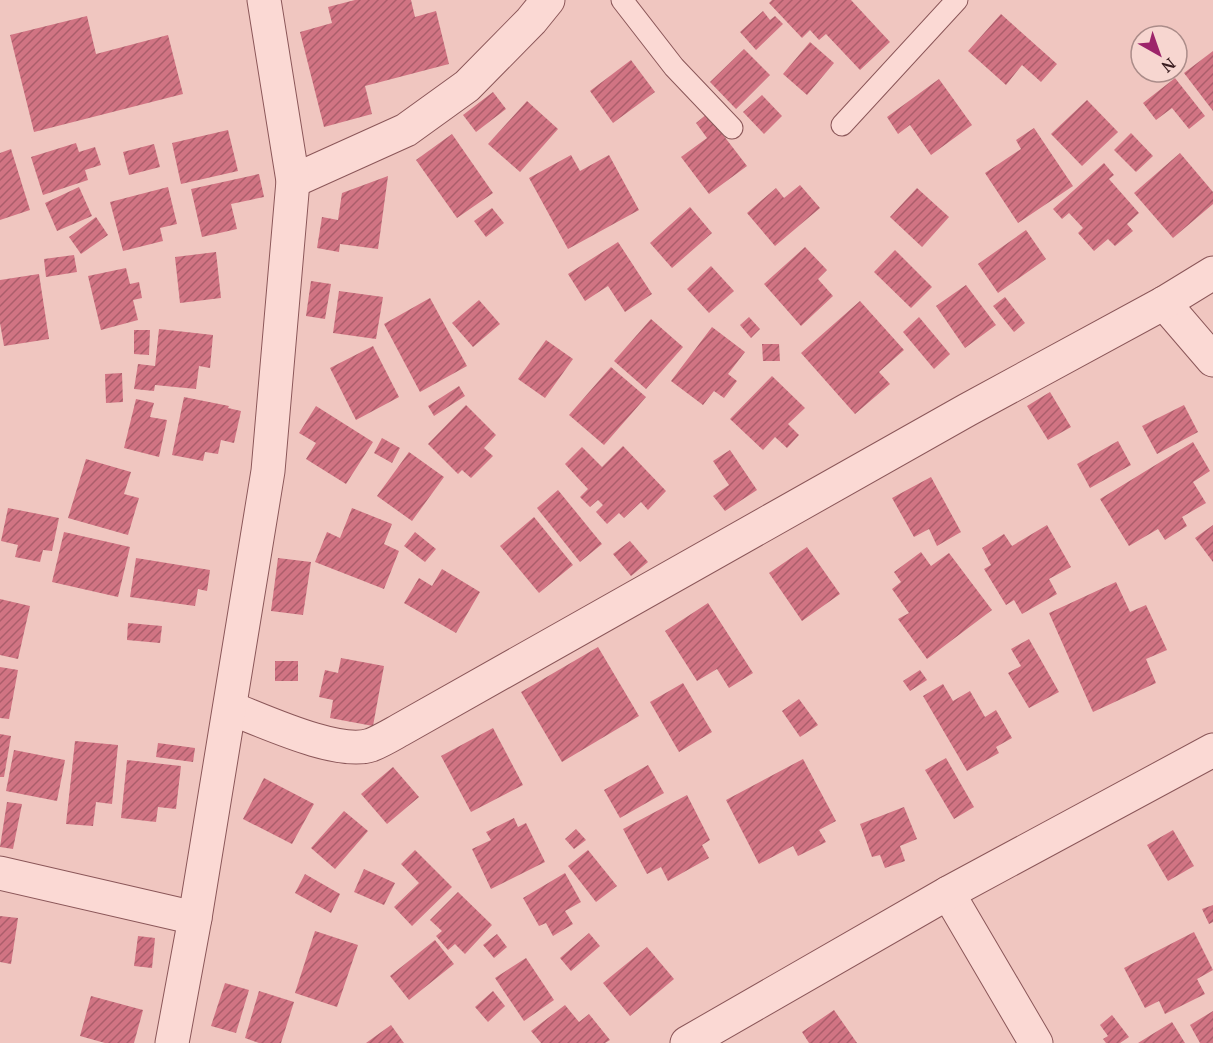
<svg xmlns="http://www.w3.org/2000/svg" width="1213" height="1043" font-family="'PT Serif',serif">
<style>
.building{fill:url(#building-hatch)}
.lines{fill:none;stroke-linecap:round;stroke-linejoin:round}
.lane-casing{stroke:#8b5759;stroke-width:23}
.street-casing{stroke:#8b5759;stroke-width:35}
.lane{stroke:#fbd9d4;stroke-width:21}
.street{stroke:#fbd9d4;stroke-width:33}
</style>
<defs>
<pattern id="building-hatch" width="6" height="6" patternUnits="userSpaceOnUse" patternTransform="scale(1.5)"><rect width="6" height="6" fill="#d17483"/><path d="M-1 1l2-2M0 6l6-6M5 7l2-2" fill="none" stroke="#ab5e6b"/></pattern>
</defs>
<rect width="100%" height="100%" fill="#f0c6c0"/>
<!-- building -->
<g class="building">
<path d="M355,0H411L415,17L436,11L449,64L365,86L372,114L324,127L300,32L332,23L328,7Z"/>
<path d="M772,0H851L890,42L860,70L826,34L819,40L810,30L802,38L769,3Z"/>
<path d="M763,11L770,20L775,16L783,24L756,50L740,32Z"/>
<path d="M1001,14L1057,64L1041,82L1022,65L1006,85L968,51Z"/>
<path d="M87,16L96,54L168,35L183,94L34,132L10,35Z"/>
<path d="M810,42L834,63L807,95L783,74Z"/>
<path d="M744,49L770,75L736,109L710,82Z"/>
<path d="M1213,51V111L1184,73Z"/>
<path d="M631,60L655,92L613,123L590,91Z"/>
<path d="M1175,78L1205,116L1189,129L1172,108L1156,120L1143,103Z"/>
<path d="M939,79L972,125L931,155L910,125L898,134L887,117Z"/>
<path d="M493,92L506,109L476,132L463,115Z"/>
<path d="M762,95L782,116L764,134L743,112Z"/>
<path d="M1087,100L1118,132L1082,166L1051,134Z"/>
<path d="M527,101L558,129L520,172L488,144Z"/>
<path d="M707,114L747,166L709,194L681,157L707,138L696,123Z"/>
<path d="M1034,128L1073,186L1018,223L985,173L1021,149L1016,140Z"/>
<path d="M228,130L238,171L181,184L172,143Z"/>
<path d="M1131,133L1153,156L1136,172L1114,150Z"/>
<path d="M452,134L493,193L457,218L416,160Z"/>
<path d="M76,143L79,152L95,147L101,165L85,170L88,180L43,195L31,157Z"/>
<path d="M154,144L160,167L129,175L123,152Z"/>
<path d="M11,149L30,210L0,220V153Z"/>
<path d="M1180,153L1213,192V204L1173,238L1134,193Z"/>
<path d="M571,155L580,171L609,155L639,210L568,249L529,178Z"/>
<path d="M1104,163L1114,175L1109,179L1139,213L1127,224L1133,231L1115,246L1108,239L1094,251L1078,233L1083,228L1069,213L1062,219L1053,209Z"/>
<path d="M259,174L264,197L231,204L237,229L202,237L191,189Z"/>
<path d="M388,176L378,249L340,244L339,252L317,248L322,217L338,220L342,193Z"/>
<path d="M800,185L820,208L775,246L747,213L776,188L784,198Z"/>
<path d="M79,187L92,216L57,231L45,203Z"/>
<path d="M168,187L177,224L160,228L163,241L123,251L110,202Z"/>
<path d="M917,188L949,217L922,247L890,217Z"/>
<path d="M690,207L712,233L672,268L650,243Z"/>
<path d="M492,208L504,223L486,237L474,221Z"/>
<path d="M96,217L108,235L81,254L69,237Z"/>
<path d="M1026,230L1046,259L998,293L978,264Z"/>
<path d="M618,242L652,294L625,312L608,286L585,301L568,274Z"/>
<path d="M805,247L827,270L818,279L833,296L801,326L764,284Z"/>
<path d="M895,250L932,287L911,308L874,272Z"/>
<path d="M216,252L221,298L180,303L175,257Z"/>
<path d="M74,255L77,272L46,277L44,259Z"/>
<path d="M711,266L734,291L709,313L687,289Z"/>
<path d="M126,268L130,284L139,282L142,298L133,300L138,320L101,330L88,276Z"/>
<path d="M39,274L49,339L4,346L0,323V280Z"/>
<path d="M311,281L331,284L325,319L306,316Z"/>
<path d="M966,285L996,325L965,348L936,306Z"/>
<path d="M339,291L383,297L376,339L333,333Z"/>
<path d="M1005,297L1025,323L1014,332L993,306Z"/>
<path d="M430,298L467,366L420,392L384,324Z"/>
<path d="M479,300L500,324L473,347L452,323Z"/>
<path d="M860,301L904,350L879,372L890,384L855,414L801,353Z"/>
<path d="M749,317L760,329L751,338L740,325Z"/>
<path d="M919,317L950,354L934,369L903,332Z"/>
<path d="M651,319L683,347L646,389L614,361Z"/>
<path d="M712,327L745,352L728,374L737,381L724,398L714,391L703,405L671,381Z"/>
<path d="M159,329L213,335L210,368L199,366L196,389L155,385L154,391L134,389L138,364L155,366Z"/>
<path d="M134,330H150L149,355L134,354Z"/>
<path d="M546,340L573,359L545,398L518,379Z"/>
<path d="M762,344H779L780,361H763Z"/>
<path d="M373,346L399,397L356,420L330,368Z"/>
<path d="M611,367L646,397L604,445L569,415Z"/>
<path d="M122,373L123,402L106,403L105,374Z"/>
<path d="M772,376L805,408L788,424L799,435L787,448L775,437L763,450L730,419Z"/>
<path d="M459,386L465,396L434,416L428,406Z"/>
<path d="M1050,392L1071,427L1048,440L1027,406Z"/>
<path d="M184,397L229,406L228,408L241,411L234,443L221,440L218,454L205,452L203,461L172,455Z"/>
<path d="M136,399L154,403L150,417L167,420L159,457L124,448Z"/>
<path d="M466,405L496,435L484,448L493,456L471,478L462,470L458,474L428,444Z"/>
<path d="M1184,405L1198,432L1157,454L1142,426Z"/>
<path d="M316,406L373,442L346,484L306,459L316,443L299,433Z"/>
<path d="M382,438L400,448L392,463L374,453Z"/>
<path d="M1118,441L1131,465L1090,488L1077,464Z"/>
<path d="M1193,442L1210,471L1193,482L1206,503L1182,517L1187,526L1165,540L1158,529L1129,546L1100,499Z"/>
<path d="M623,446L666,491L648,510L641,502L624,518L619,513L607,524L596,512L603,505L598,500L590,507L580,497L588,489L565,464L582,447L602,467Z"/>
<path d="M730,450L757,490L725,511L713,496L729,485L713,461Z"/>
<path d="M409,452L444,477L412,521L377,496Z"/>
<path d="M86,459L131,472L124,494L139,498L128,535L68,518Z"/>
<path d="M931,477L961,532L937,546L929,529L914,537L892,498Z"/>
<path d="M558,490L602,544L580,562L537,508Z"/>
<path d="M8,508L59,518L52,551L43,550L40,562L15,557L18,545L1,541Z"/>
<path d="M352,508L392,524L384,544L399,551L384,589L315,562L327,532L340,538Z"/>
<path d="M534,517L573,565L539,593L500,546Z"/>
<path d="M1047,525L1071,567L1049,579L1057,594L1022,614L1014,600L1006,605L984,569L991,565L982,548L1004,534L1012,546Z"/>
<path d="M1213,525V562L1195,538Z"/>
<path d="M64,532L130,547L118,597L52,582Z"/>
<path d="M415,532L436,549L425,562L404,546Z"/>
<path d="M630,541L648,562L631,576L613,554Z"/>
<path d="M807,547L840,594L802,621L769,573Z"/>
<path d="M921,552L931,566L949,553L992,610L927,659L898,619L909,613L892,589L901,582L894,572Z"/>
<path d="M136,558L210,570L207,591L198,589L195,606L130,597Z"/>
<path d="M278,558L311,562L303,615L271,611Z"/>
<path d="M442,569L480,592L456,633L404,603L419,578L432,586Z"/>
<path d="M1116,582L1130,612L1146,605L1167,650L1146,659L1156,683L1093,712L1049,613Z"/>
<path d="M0,599L30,606L18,659L0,655Z"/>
<path d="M708,603L753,673L729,688L717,669L697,681L665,631Z"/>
<path d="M128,623L162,626L160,643L127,640Z"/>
<path d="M1029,639L1059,692L1029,708L1008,673L1021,666L1011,649Z"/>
<path d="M598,647L639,716L562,762L521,692Z"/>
<path d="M341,658L384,666L373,726L330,718L333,700L319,697L325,670L338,673Z"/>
<rect x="275" y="661" width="23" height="20"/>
<path d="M0,667L18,670L9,719L0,718Z"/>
<path d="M920,670L927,680L910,691L903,681Z"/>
<path d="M683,683L712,732L679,752L650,702Z"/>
<path d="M943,684L953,701L970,691L985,717L996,710L1012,738L996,747L999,753L967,771L923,696Z"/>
<path d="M799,699L818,725L800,737L782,711Z"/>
<path d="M493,728L523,785L471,812L441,756Z"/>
<path d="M0,734L11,736L4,777H0Z"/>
<path d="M75,741L118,745L112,804L96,802L93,826L66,824Z"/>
<path d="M158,743L195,748L193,762L156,757Z"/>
<path d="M14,750L65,760L57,801L6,791Z"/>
<path d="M946,758L974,807L954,819L925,770Z"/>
<path d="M803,759L836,821L819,830L826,842L798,856L793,846L759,864L726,800Z"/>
<path d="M127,760L181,766L176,809L158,807L156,822L121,818Z"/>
<path d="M648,765L664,793L620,818L604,790Z"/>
<path d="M393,767L419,797L387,824L361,794Z"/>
<path d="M264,778L314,804L292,844L243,819Z"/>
<path d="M687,795L710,840L702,845L709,858L668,881L661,867L647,874L623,829Z"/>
<path d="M7,802L22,804L13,849L0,847Z"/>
<path d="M904,807L917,839L900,846L905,861L885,868L880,855L872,857L860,824Z"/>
<path d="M344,811L368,831L335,869L311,848Z"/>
<path d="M514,818L518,827L526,823L545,862L491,889L472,849L491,840L486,832Z"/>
<path d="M576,829L586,840L574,849L565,839Z"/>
<path d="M1173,830L1194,866L1168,881L1147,845Z"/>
<path d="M415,850L452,887L412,926L394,907L419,883L401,864Z"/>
<path d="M588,850L617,886L596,902L568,866Z"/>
<path d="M364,869L395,883L384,905L354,892Z"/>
<path d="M565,873L581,902L565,911L573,924L553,936L546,923L539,926L523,898Z"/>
<path d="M305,874L340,894L331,913L295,893Z"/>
<path d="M458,892L492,925L465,954L455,944L448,950L436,936L442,931L430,920Z"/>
<path d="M1213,905V922L1209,924L1202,909Z"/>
<path d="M0,916L18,918L11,964L0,962Z"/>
<path d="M315,931L358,945L337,1007L295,993Z"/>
<path d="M1194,932L1213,970L1197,979L1205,994L1165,1014L1159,1001L1145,1008L1124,968Z"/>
<path d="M589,933L600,946L571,971L560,958Z"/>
<path d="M497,934L507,947L494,958L483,945Z"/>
<path d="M138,936L155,938L152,968L134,966Z"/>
<path d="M435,940L454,964L409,1000L390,976Z"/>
<path d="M647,947L674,979L630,1016L603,983Z"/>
<path d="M526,958L554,1000L524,1021L495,978Z"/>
<path d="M225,983L249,990L236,1033L211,1026Z"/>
<path d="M259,991L294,1002L281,1043H259L245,1038Z"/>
<path d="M493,991L505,1006L488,1022L475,1007Z"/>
<path d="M91,996L143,1010L134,1043H105L80,1036Z"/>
<path d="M565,1005L579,1022L589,1014L610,1040L605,1043H541L531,1031Z"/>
<path d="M834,1010L857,1043H809L802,1032Z"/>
<path d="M1213,1011V1043H1200L1190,1025Z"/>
<path d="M1112,1015L1129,1037L1120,1043H1106L1103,1039L1108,1036L1100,1025Z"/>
<path d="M1172,1022L1185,1043H1138Z"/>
<path d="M391,1025L404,1043H366Z"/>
</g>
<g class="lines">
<defs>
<g id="lane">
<path d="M622,0L674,67L732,128"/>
<path d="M842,125L957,0"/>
</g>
<g id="street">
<path d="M293,181L406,130L467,86L531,21L548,0"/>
<path d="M1164,303L1213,360"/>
<path d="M230,708C264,721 338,756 371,745C381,741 391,735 400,730L967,410L1164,303L1213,273"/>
<path d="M0,873L195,918"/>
<path d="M948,893L1036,1043"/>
<path d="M172,1043L195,918L268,471L293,181L264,0"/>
<path d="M687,1043L948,893L1213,750"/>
</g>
</defs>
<!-- lane casing -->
<use href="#lane" class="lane-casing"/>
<!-- street casing -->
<use href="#street" class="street-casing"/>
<!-- lane -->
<use href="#lane" class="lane"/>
<!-- street -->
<use href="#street" class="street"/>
</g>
<!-- north arrow -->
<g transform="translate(1159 54) rotate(140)"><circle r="28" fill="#f7d6d0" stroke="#ab8c89" stroke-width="1.5"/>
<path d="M0-4.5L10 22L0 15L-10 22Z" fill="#9d246a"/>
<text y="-9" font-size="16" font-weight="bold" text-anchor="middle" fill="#391c1f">N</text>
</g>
</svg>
